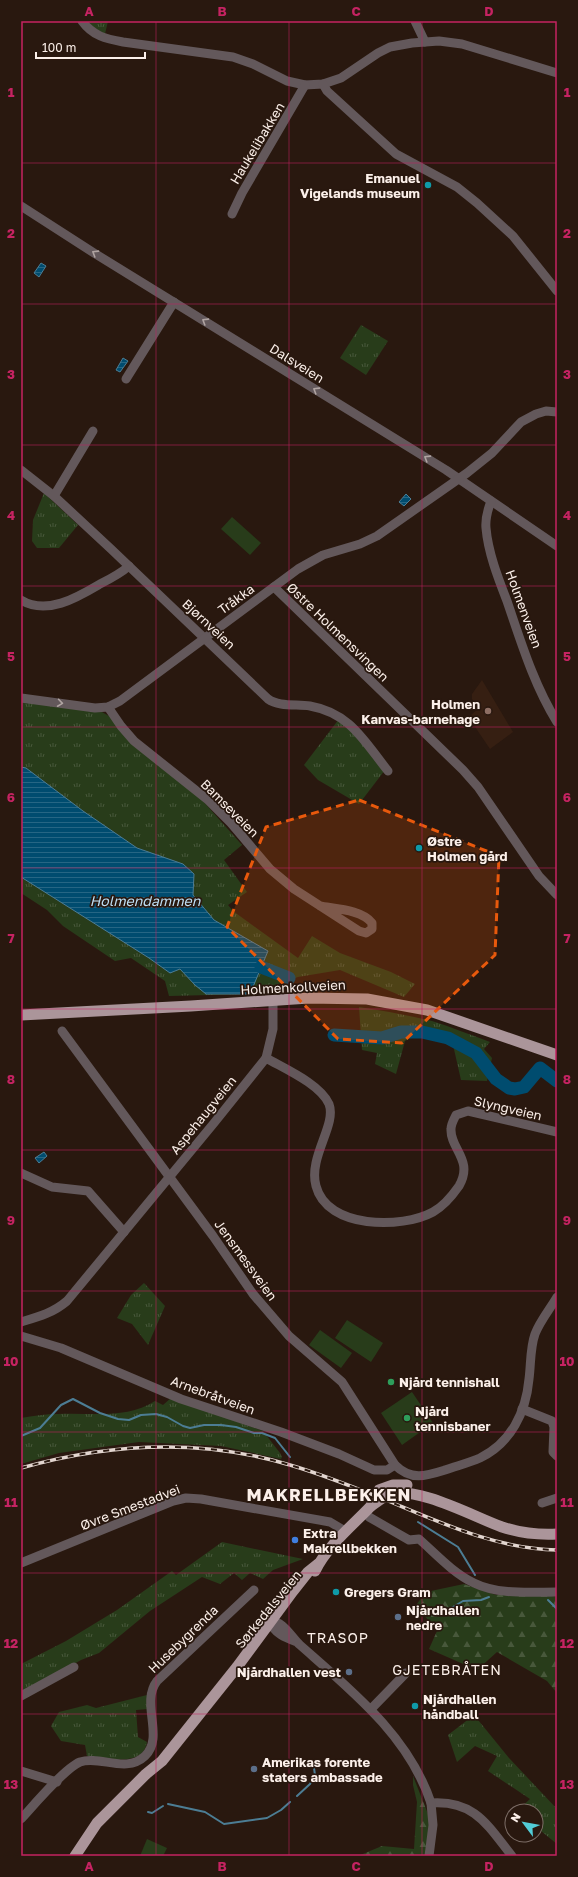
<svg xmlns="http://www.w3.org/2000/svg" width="578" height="1877" font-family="'Golos Text',sans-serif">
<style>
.built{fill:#361f12}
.grass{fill:url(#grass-tufts)}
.forest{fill:url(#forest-firs)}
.green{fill:#283c1a}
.water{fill:url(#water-rules);stroke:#4c7d94}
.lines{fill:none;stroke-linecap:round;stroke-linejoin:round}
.stream{stroke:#4c7d94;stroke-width:2}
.river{stroke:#004c6f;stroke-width:13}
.minor{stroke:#63585b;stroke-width:9}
.major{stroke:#ab959a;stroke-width:11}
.rail-casing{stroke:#e2d5cf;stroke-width:3.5}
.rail{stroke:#29180f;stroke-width:2;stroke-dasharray:6;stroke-linecap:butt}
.major-bridge{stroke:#ab959a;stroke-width:11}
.oneway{stroke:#b0a4a2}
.marked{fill:#e8590c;fill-opacity:0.2;stroke:#e8590c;stroke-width:3;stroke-dasharray:8 5;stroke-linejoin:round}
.grid{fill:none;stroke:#c52362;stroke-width:1;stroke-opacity:0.55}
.culture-dot{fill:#0f9aa8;stroke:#29180f;stroke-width:1.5}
.education-dot{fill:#8d6e63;stroke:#29180f;stroke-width:1.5}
.leisure-dot{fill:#2e9e5b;stroke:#29180f;stroke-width:1.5}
.shop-dot{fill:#3f7fe0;stroke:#29180f;stroke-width:1.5}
.service-dot{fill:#5c6f8a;stroke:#29180f;stroke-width:1.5}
.labels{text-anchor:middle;stroke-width:3.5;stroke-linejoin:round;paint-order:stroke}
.street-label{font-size:13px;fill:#fcf0ea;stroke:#29180f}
.poi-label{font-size:13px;font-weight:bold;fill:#fcf0ea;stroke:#29180f;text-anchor:start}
.water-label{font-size:14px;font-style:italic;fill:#bedff5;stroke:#29180f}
.neighbourhood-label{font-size:14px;letter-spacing:1px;fill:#fcf0ea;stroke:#29180f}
.district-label{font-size:17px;font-weight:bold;letter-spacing:1px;fill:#fcf0ea;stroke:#29180f}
.neatline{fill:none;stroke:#c52362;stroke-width:1.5}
.grid-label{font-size:13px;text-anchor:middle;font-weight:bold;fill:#c52362}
</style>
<defs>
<pattern id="grass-tufts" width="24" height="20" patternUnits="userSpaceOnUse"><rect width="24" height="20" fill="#283c1a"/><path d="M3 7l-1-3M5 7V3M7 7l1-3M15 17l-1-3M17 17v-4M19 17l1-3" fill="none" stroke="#48583b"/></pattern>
<pattern id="forest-firs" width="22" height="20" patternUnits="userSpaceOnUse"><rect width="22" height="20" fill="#283c1a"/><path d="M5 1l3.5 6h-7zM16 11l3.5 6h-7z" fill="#48583b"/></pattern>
<pattern id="water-rules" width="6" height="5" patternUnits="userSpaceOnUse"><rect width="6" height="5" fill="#004c6f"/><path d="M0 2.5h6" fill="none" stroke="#266684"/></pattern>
</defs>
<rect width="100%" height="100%" fill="#29180f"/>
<!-- built -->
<path class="built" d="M482,680L513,732L490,749L469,718L471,715L479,708L472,699V694Z"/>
<!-- grass -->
<g class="grass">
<path d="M88,21H108L105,34L91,26Z"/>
<path d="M361,325L388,341L366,375L340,358Z"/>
<path d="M44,493L78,525L59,548H37L32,541L33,520Z"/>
<path d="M21,701L100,711L109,716L202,800L242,845L224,860L247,892L228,905L233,911L298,958L312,936L340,953L391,972L415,984L404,997L340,970L298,977L250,994L169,996L165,981L131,958L115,961L63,926L47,910L21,893V877L149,958L170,973L180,969L195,985L261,967L268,951L214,920L193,895L194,874L183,864L137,848L83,811L26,768L21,767Z"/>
<path d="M339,719L351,727L385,770L359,804L318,780L304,765Z"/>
<path d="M359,1007C384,1011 408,1015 432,1021C451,1027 471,1035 490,1042L484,1049L492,1058L487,1081L461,1080L451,1036L427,1029L405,1041L396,1074L375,1064L377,1053L362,1050Z"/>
<path d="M144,1283L165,1306L148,1345L132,1324L117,1318L131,1295Z"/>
<path d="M171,1398L263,1431L280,1453L282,1457L281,1459L221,1446L139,1442L59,1453L21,1464V1418C33,1416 46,1414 58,1414C90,1412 126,1420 155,1401L163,1405Z"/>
<path d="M222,1542L303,1559L273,1570L263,1579L250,1573L242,1580L234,1573L220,1584L202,1577L150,1611L99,1653L81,1660L21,1694V1664L66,1641L117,1610L172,1571L176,1575Z"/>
<path d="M147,1695L148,1709L136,1710L138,1737L147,1742C143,1768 105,1758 87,1756L85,1745L61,1741L51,1726L59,1712L87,1705L96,1708Z"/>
<path d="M474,1715L509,1758L557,1809V1844L536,1827V1811H517L530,1799L488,1771L497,1756L475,1746L457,1762L448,1735Z"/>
</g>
<!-- forest -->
<g class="forest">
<path d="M464,1584L496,1595L540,1594L557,1597V1693L547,1681L497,1652L477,1670L429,1649L437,1631L416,1605L426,1592Z"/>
<path d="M413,1776L430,1819L425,1856H358L382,1846L414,1849L417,1802L413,1785Z"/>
</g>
<!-- green -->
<g class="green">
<path d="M232,517L261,543L250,555L221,529Z"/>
<path d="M347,1320L383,1343L371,1362L335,1338Z"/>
<path d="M320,1330L352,1353L341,1368L309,1345Z"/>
<path d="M412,1392L433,1423L402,1445L381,1413Z"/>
<path d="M147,1839L167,1848L163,1856H140Z"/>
</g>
<!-- water -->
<g class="water">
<path d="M41,263L46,266L39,277L34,273Z"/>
<path d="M123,358L128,361L120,372L116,370Z"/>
<path d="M406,494L411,499L404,506L399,502Z"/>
<path d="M21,767L26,768L83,811L137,848L183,864L194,874L193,895L214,920L268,951L250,994H206L195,985L180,969L170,973L149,958L21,877Z"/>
<path d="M44,1152L47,1156L39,1163L35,1158Z"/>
</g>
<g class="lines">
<!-- stream -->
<g class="stream">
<path d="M21,1436L40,1428L61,1405L73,1399L100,1413L118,1419L129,1420L141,1415L156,1414L167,1417L183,1426L190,1428L204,1425H221L236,1427L254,1433H262L275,1438L290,1457"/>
<path d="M418,1522L458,1547L475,1575"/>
<path d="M548,1600L557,1609"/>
<path d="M439,1613L453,1607L463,1601L481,1600L489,1597"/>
<path d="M297,1796L310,1784L315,1775L313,1761"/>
<path d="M168,1804L205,1812L224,1824L267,1818L281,1810L290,1802"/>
<path d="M148,1812L152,1813L163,1806"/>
</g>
<!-- river -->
<g class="river">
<path d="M261,967L289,978"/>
<path d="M334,1035L382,1038L401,1032H422L448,1038L476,1053L496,1079L509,1088L515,1089L524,1087L540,1068L557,1081"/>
</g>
<!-- minor -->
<g class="minor">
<path d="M82,21C93,36 106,39 123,42L233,57L253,64L287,81L305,85L323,84L341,78L378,53L390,47L412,43L439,41L462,44L557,73"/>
<path d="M415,21L425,42"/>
<path d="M323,84L327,91L396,154L457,187L477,203L513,236L557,291"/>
<path d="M21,206L94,253L446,470L557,546"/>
<path d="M232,214L242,193L305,85"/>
<path d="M126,379L174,302"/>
<path d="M21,470L54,496L111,549L268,699C279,707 296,704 310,706C350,713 364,741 388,771"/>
<path d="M54,496L93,431"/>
<path d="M491,501C488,509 485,518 486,528C488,552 498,578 507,601C521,642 534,685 557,722"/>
<path d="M274,587L463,770L478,787L539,876L557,895"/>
<path d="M21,600C47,616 78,597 100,584C110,579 120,574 129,566"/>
<path d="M21,698L95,708L108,707L120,701L298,569L323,555L360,544L377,536L467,473L492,453L521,422L536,414L546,411L557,412"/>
<path d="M108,707L121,726L134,741L208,800L231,823L270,869L294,889L359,931L366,933L372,929V923C362,910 337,909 320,906"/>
<path d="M62,1031L213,1236L253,1294L289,1336L342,1382L395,1465C411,1481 426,1476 445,1470C456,1466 469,1463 480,1458C511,1443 526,1412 529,1379C531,1364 530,1348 535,1334C540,1321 550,1309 557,1297"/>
<path d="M266,1058C285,1069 320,1084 329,1104C337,1125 308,1157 316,1186C327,1229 402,1229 433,1212C444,1206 452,1196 459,1186C474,1160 450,1149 451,1129C451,1124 454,1119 456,1115L468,1111L557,1132"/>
<path d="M21,1173L52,1187L88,1191L124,1232"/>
<path d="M21,1322C38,1317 53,1313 67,1301L214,1123L266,1058L273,1029V1001"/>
<path d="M21,1336L61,1348L181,1399L281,1432L339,1454L374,1470H387L395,1465"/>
<path d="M522,1409L552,1421L554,1427L553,1452L557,1456"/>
<path d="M542,1503L557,1498"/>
<path d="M369,1517L409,1540L419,1539C436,1554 453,1573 474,1583C498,1595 531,1592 557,1592"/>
<path d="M21,1563L173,1501L186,1498L201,1499L330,1522L345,1531"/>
<path d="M297,1642C286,1638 273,1633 270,1621C284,1621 291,1637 300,1645C351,1690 409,1736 431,1803C475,1800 488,1826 512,1856"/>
<path d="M21,1696L74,1667"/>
<path d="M371,1709L406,1673"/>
<path d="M21,1771L57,1782"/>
<path d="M21,1819C33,1806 65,1768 80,1762C100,1755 126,1774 145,1756C165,1737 140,1703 157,1681L254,1590"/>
<path d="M429,1856L433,1825L431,1803"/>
</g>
<!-- major -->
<g class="major">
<path d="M21,1015L191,1006L309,998L367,999L427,1010L557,1055"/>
<path d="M379,1490L393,1485H407"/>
<path d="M388,1494C418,1486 472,1516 502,1527C520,1533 538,1535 557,1534"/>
<path d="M315,1571C328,1545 352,1526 371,1506"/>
<path d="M75,1856L97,1823L146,1774L162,1761L237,1667L293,1591L308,1572L318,1564"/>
</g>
<defs>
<path id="rail" d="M21,1468C110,1443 200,1438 290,1465C321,1474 351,1486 381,1498C437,1521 495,1549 557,1550"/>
</defs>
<!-- rail casing -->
<use href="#rail" class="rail-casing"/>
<!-- rail -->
<use href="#rail" class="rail"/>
<!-- major-bridge -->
<path class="major-bridge" d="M371,1506L388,1494"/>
</g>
<!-- one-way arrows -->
<defs><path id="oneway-chevron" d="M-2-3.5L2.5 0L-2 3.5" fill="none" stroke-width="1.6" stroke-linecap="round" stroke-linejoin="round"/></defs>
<g class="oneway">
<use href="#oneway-chevron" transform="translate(95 253) rotate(-148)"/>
<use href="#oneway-chevron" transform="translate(205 321) rotate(-148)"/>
<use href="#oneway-chevron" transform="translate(316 390) rotate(-148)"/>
<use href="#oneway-chevron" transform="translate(427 458) rotate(-148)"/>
<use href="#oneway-chevron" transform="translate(60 703) rotate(8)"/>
</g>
<!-- marked area -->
<path class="marked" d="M359,800L499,856L495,955L402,1043L338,1039L227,927L266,827Z"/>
<!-- grid -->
<path class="grid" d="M156,21V1856M289,21V1856M422,21V1856M21,163H557M21,304H557M21,445H557M21,586H557M21,727H557M21,868H557M21,1009H557M21,1150H557M21,1291H557M21,1432H557M21,1573H557M21,1714H557"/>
<!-- markers -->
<g class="culture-dot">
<circle cx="428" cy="185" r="4"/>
<circle cx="419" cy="848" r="4"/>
<circle cx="336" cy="1592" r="4"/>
<circle cx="415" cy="1706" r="4"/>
</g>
<circle class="education-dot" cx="488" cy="711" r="4"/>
<g class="leisure-dot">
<circle cx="391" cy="1382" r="4"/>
<circle cx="407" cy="1418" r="4"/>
</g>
<circle class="shop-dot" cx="295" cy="1540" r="4"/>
<g class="service-dot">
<circle cx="398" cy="1617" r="4"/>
<circle cx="349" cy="1672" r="4"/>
<circle cx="254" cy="1769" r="4"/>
</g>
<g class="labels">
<!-- street labels -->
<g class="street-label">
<text transform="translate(257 143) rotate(-59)" y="5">Haukelibakken</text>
<text transform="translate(297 363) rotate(32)" y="5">Dalsveien</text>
<text transform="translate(236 599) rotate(-36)" y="5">Tråkka</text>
<text transform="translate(524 609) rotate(70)" y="5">Holmenveien</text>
<text transform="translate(209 624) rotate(43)" y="5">Bjørnveien</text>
<text transform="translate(338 632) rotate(44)" y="5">Østre Holmensvingen</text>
<text transform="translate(230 808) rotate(45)" y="5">Bamseveien</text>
<text transform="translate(293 987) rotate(-3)" y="5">Holmenkollveien</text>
<text transform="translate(508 1108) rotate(13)" y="5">Slyngveien</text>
<text transform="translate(203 1115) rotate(-51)" y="5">Aspehaugveien</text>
<text transform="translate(246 1260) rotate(54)" y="5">Jensmessveien</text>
<text transform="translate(213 1395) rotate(20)" y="5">Arnebråtveien</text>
<text transform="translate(130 1507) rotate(-21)" y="5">Øvre Smestadvei</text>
<text transform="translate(268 1609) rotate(-51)" y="5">Sørkedalsveien</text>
<text transform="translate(183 1639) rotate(-44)" y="5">Husebygrenda</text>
</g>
<!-- poi labels -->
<g class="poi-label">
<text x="420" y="183" text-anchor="end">Emanuel<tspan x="420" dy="15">Vigelands museum</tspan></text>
<text x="480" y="709" text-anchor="end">Holmen<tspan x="480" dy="15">Kanvas-barnehage</tspan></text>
<text x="427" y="846">Østre<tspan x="427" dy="15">Holmen gård</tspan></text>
<text x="399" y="1387">Njård tennishall</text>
<text x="415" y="1416">Njård<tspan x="415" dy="15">tennisbaner</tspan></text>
<text x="303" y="1538">Extra<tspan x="303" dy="15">Makrellbekken</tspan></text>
<text x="344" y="1597">Gregers Gram</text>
<text x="406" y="1615">Njårdhallen<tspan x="406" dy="15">nedre</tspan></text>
<text x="341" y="1677" text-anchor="end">Njårdhallen vest</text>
<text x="423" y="1704">Njårdhallen<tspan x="423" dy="15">håndball</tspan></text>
<text x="262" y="1767">Amerikas forente<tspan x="262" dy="15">staters ambassade</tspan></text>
</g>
<!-- water labels -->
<g class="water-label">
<text x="145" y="906">Holmendammen</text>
</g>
<!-- neighbourhood labels -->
<g class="neighbourhood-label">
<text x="338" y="1643">TRASOP</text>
<text x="447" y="1675">GJETEBRÅTEN</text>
</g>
<!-- district labels -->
<g class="district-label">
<text x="329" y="1501">MAKRELLBEKKEN</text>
</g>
</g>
<!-- border -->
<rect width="578" height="1877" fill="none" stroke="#29180f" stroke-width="44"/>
<!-- north arrow -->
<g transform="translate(524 1823) rotate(302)"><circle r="19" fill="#29180f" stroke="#7d6e67"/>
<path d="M0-3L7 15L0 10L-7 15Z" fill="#52ccd6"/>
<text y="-6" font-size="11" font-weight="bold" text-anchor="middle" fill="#fcf0ea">N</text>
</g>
<!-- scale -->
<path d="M36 52v6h109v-6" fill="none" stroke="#fcf0ea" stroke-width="2"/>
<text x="42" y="52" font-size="12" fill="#fcf0ea" stroke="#29180f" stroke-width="3" paint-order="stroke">100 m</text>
<rect x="22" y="22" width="534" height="1833" class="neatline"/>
<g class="grid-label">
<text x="89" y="16">A</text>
<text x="222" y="16">B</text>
<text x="356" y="16">C</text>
<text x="489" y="16">D</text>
<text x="11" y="97">1</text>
<text x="567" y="97">1</text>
<text x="11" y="238">2</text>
<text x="567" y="238">2</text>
<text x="11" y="379">3</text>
<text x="567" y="379">3</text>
<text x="11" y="520">4</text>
<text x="567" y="520">4</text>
<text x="11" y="661">5</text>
<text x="567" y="661">5</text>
<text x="11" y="802">6</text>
<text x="567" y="802">6</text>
<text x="11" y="943">7</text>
<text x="567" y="943">7</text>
<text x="11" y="1084">8</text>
<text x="567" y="1084">8</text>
<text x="11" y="1225">9</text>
<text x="567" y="1225">9</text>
<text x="11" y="1366">10</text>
<text x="567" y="1366">10</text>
<text x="11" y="1507">11</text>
<text x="567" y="1507">11</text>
<text x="11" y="1648">12</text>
<text x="567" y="1648">12</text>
<text x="11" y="1789">13</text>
<text x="567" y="1789">13</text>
<text x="89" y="1871">A</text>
<text x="222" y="1871">B</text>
<text x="356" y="1871">C</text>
<text x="489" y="1871">D</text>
</g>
</svg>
